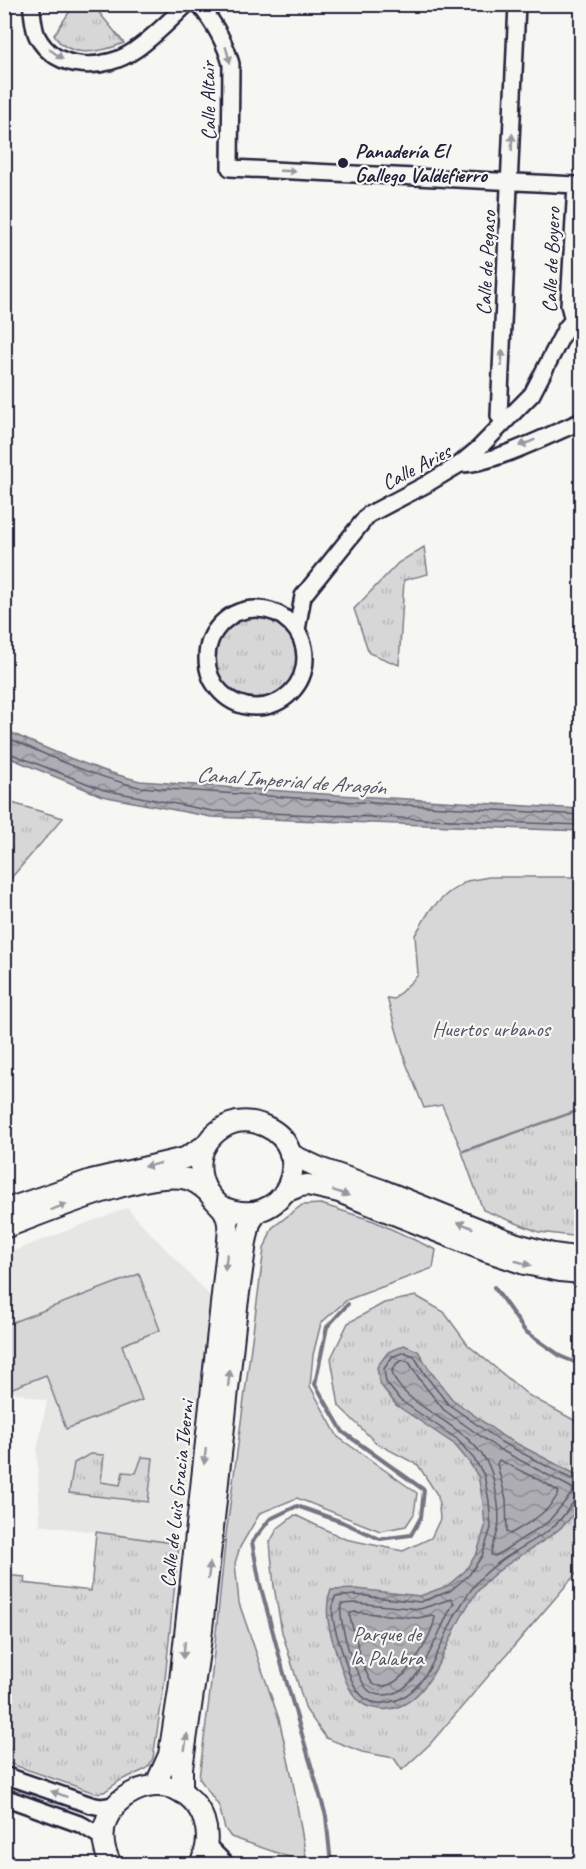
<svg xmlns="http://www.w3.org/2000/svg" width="586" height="1869" font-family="Caveat,sans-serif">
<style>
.built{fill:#e6e6e4}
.grass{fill:url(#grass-tufts);stroke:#7c7c89;stroke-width:1.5}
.garden{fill:#d7d7d7;stroke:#7c7c89;stroke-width:1.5}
.water{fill:url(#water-waves);stroke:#757583;stroke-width:1.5}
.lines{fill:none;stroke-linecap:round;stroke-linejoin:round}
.shore{stroke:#5a5a6b;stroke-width:1.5}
.stream{stroke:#757583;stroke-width:4}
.minor-casing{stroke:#22223b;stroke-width:20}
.major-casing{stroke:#22223b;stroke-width:24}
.minor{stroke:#f6f6f2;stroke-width:15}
.major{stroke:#f6f6f2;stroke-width:20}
.oneway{fill:#9797a0}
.poi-dot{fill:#22223b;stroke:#f6f6f2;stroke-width:2}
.labels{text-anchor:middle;stroke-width:4.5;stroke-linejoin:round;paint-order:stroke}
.street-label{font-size:21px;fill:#22223b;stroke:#f6f6f2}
.poi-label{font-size:21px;font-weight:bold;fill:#22223b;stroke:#f6f6f2;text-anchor:start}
.park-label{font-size:21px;fill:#4f4f62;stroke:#f6f6f2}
.water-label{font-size:22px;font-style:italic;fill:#535365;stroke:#f6f6f2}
</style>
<defs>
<pattern id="grass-tufts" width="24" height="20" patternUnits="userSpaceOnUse" patternTransform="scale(1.5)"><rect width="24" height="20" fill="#d7d7d7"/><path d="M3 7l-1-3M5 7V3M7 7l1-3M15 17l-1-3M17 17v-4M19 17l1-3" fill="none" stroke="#b8b8b9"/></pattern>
<pattern id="water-waves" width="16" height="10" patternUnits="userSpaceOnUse" patternTransform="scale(1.5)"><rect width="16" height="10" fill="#adadb3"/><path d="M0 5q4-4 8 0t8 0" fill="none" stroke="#8c8c93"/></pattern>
</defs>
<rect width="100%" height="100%" fill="#f6f6f2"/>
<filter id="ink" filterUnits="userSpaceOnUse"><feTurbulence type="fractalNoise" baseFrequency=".0167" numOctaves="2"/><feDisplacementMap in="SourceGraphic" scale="12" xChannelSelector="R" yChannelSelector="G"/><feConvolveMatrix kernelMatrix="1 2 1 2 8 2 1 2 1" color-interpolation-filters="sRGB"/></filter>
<g filter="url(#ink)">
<!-- built -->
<path class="built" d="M127,1208L211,1297L183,1513L176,1512L172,1542L40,1525L37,1450L47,1401L5,1390V1254Z"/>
<!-- grass -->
<g class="grass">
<path d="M74,5H93L124,43C102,52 69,60 54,35Z"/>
<path d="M424,547L428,574L404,580L399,665L369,653L354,609L398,563Z"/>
<circle cx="256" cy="657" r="42"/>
<path d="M5,801L63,818L5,885L4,801Z"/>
<path d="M581,1110V1237L539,1232L483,1210L462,1152Z"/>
<path d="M416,1296L444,1312L468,1345L528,1395L581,1424V1568L430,1744L402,1770L394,1758L362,1752L326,1738L306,1710L282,1632L274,1587L270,1542L278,1528L295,1515L345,1539L403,1551L431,1538L440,1519L438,1496L418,1465L376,1443L339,1406L331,1358L348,1323L384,1303Z"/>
<path d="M90,1454L104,1455L101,1482L120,1485L123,1472L136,1473L142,1457L153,1458L148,1502L69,1493L74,1463Z"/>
<path d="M96,1532L179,1544L165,1679L153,1758L149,1766L142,1771L121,1780L104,1792L95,1793L5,1762L4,1575L25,1577L24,1583L91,1591Z"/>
</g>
<!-- garden -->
<g class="garden">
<path d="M489,877H581V1109L462,1151L442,1105L424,1108L406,1063L387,998L394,999L418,975L415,935L430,910L448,893L467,881Z"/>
<path d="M321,1204L374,1221L436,1250L433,1268L347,1300L321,1323L313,1355L310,1386L338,1437L417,1493L414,1514L406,1526L380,1531L297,1498L260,1513L240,1547L235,1563L239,1603L279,1719L292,1777L306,1857L313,1864H309L231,1837L225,1829L219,1806L199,1778L210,1692L226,1535L264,1249L272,1228L302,1205Z"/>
<path d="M139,1274L160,1330L122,1345L142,1400L66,1429L46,1375L10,1389L5,1375V1325Z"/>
</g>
<!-- water -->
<g class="water">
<path d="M5,730C49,750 92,769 140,781L338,795L581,809V831L211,817L102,796L5,756Z"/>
<path d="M404,1345L418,1351L431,1372L452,1399L504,1437L581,1477C582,1484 583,1494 581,1500C570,1536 507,1556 482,1586C475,1594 467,1606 462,1616C445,1646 429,1704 389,1709C384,1710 379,1709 375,1708C356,1707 347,1686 342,1670C334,1644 321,1616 331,1590L356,1589L420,1596L447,1586L465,1571L477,1553L485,1527L483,1502L478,1476L469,1462L454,1444L396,1405L380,1384L377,1367L388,1352Z"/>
</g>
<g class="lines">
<!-- shore -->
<g class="shore">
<path d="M4,736C48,756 92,776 139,787L338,801L582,815"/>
<path d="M4,751L104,790L212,811L582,825"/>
<path d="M403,1360L409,1362L420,1380L444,1410L497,1448L572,1488L573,1492L548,1522L495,1556L491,1555C491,1546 497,1538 498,1529C501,1512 496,1491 492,1474C478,1425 398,1407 392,1371L397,1363Z"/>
<path d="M499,1460L545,1483L559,1492C550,1512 529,1523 510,1534L507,1532L506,1499L497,1464Z"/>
<path d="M582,1482H577L501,1442L448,1404L426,1376L414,1356L404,1352L392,1357L384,1369L386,1382L400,1400L457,1439L474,1459L484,1475L489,1501L491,1528L482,1556L469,1575L450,1591L420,1602L355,1595L335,1597C327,1617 341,1645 346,1664C351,1681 359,1702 378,1703C425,1705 439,1644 457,1612C463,1602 470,1590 478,1581C498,1558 528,1546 552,1528C561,1520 568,1510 575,1500L582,1498"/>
<path d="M451,1599L454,1603C437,1629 422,1693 385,1695C369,1696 365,1688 359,1675C350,1659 339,1622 341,1604L355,1603L420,1609Z"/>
<path d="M355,1612L418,1618L432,1615L435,1617C432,1637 405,1686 382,1686C378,1686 376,1686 373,1684C363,1673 355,1634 350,1618V1613Z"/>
</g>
<!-- stream -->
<g class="stream">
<path d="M494,1287L525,1331L562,1357L582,1365"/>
<path d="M331,1864L326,1816L283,1670L260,1584L252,1542L270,1519L297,1506L342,1522L380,1539L411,1535L421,1517L424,1490L343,1432L315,1384L327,1327L348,1304"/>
</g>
<defs>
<g id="minor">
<path d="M31,4C33,15 33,27 37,36C55,72 106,71 135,50C154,37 170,20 187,4"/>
<path d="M199,4C214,23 225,41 231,64L230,168C345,173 460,179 576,185L569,305L573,320"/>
<path d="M499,416L517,4"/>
<path d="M463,464C495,463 551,434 582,421"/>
<circle cx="256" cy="658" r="49"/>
<path d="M297,630L303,596L368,515L425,485L460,464L478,449L532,394L566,328L573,320L582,317"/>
<path d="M4,1775L91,1805L101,1807L115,1805"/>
<path d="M4,1797L82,1825L103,1838"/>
<path d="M207,1845L226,1864"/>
</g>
<g id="major">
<path d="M290,1154L322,1169L382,1190L514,1243L553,1254L582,1258"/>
<path d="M285,1192L300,1186L308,1185L339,1192L486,1251L525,1264L560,1271L582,1273"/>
<path d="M4,1210L91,1180L185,1158L206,1145"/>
<path d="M4,1228C45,1213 147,1169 187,1179C195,1181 201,1186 207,1191"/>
<path d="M155,1786L169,1755L179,1690L228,1240C229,1231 229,1222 225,1213C222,1206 216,1203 211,1196C202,1186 199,1171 201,1158C204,1142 216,1130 230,1124C241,1120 254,1121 265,1126C320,1150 285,1236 221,1206"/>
<path d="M182,1793V1768L201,1638L237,1307L246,1242L250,1223L257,1212"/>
<path d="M111,1864C75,1797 179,1752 204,1820C209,1835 207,1851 200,1864"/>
</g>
</defs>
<!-- minor casing -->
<use href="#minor" class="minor-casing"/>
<!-- major casing -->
<use href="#major" class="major-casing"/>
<!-- minor -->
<use href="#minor" class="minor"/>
<!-- major -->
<use href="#major" class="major"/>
</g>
<!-- one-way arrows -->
<defs><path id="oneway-solid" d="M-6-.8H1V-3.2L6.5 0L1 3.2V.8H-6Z" transform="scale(1.5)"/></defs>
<g class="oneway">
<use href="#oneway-solid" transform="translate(56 54) rotate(36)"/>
<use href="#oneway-solid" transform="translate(228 55) rotate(74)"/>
<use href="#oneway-solid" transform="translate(512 142) rotate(-88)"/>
<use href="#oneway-solid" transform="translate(288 171) rotate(2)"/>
<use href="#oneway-solid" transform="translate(502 358) rotate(-87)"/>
<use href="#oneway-solid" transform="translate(527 443) rotate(158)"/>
<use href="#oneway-solid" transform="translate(152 1165) rotate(168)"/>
<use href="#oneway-solid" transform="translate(341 1193) rotate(18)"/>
<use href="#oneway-solid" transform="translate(59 1207) rotate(-21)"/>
<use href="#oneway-solid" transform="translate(465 1225) rotate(-158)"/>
<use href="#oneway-solid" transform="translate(226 1262) rotate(96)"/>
<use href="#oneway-solid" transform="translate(523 1263) rotate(16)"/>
<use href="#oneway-solid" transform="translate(229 1378) rotate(-84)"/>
<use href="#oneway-solid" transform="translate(205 1456) rotate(96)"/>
<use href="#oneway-solid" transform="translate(209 1571) rotate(-84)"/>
<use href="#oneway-solid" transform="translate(184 1650) rotate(96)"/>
<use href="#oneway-solid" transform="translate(186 1742) rotate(-81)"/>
<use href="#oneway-solid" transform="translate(59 1794) rotate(-160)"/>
</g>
</g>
<!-- markers -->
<circle class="poi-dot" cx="343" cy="163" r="6"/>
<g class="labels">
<!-- street labels -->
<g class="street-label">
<text transform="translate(208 101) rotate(-91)" y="7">Calle Altair</text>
<text transform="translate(551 260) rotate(-88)" y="7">Calle de Boyero</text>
<text transform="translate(486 263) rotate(-87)" y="7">Calle de Pegaso</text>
<text transform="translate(416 467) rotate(-28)" y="7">Calle Aries</text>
<text transform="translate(177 1494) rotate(-84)" y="7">Calle de Luis Gracia Iberni</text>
</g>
<!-- poi labels -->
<g class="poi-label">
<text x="355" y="158">Panadería El<tspan x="355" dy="24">Gallego Valdefierro</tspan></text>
</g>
<!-- park labels -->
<g class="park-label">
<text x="491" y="1036">Huertos urbanos</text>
<text x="387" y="1641">Parque de<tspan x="387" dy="24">la Palabra</tspan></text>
</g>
<!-- water labels -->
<g class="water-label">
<text transform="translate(291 780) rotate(4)" y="8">Canal Imperial de Aragón</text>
</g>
</g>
<!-- margin -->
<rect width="586" height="1869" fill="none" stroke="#f6f6f2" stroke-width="24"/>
<rect x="12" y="12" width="562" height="1845" fill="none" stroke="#22223b" stroke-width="2" filter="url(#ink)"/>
</svg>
